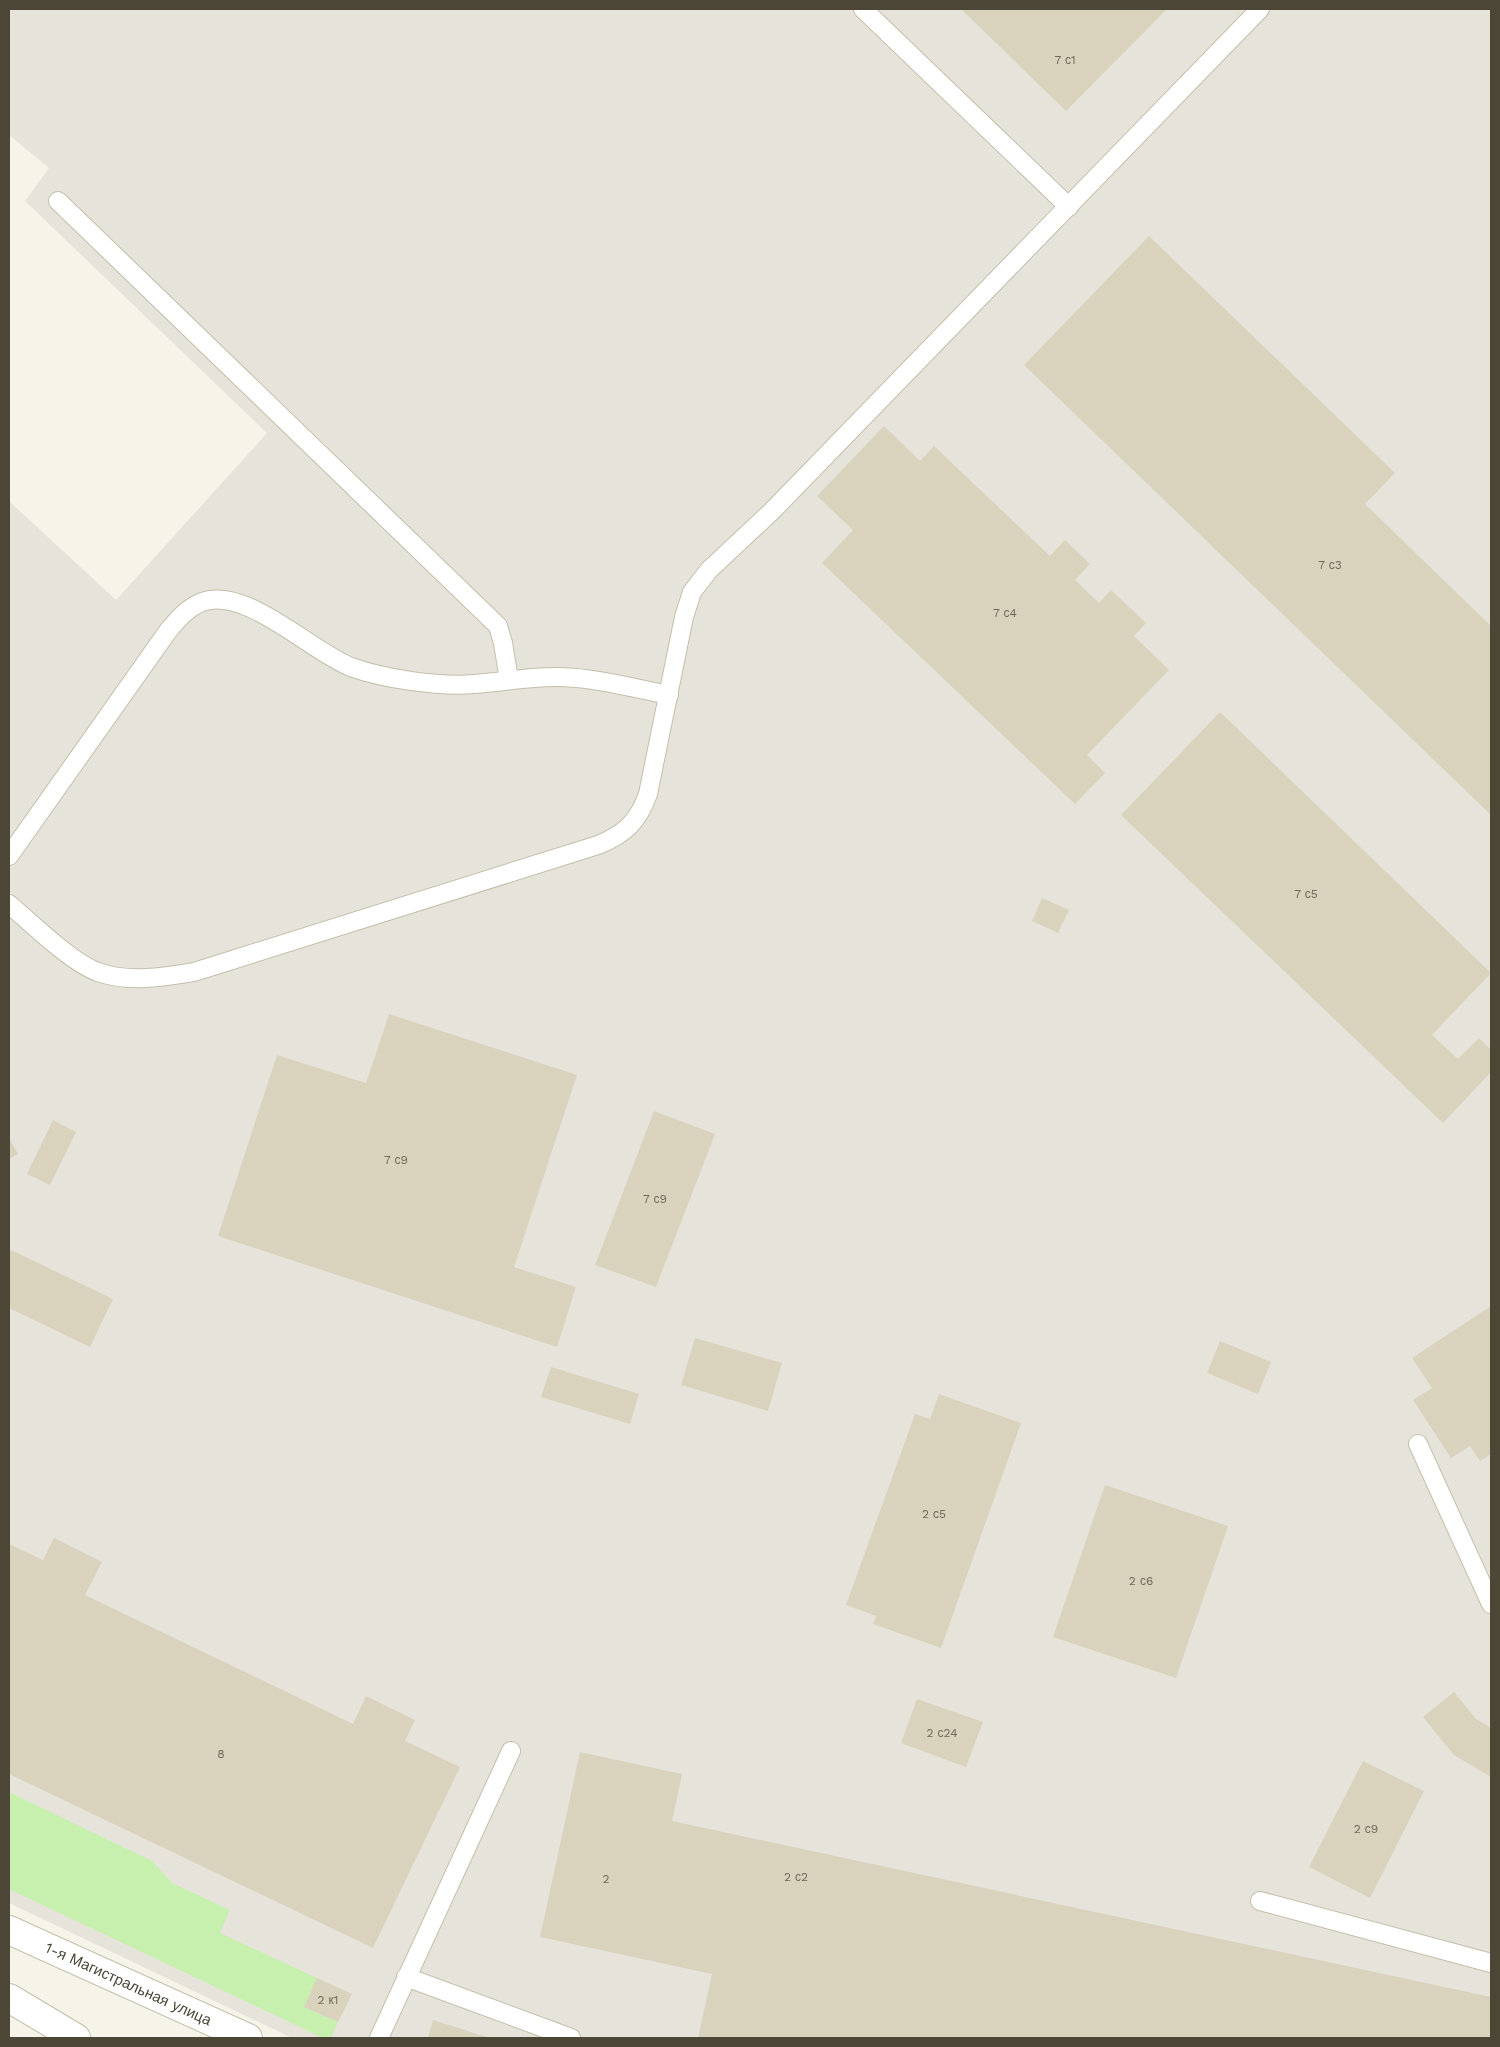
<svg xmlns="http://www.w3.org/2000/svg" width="1500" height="2047" font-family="'Work Sans',sans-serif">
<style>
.industrial{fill:#e6e3db}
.green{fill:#c7efae}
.building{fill:#d9d3bd}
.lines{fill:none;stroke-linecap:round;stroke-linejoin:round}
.service-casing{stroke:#c3bfaa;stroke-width:20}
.tertiary-casing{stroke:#c3bfaa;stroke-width:30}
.service{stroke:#fff;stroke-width:18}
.tertiary{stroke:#fff;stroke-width:28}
.labels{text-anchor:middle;stroke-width:4.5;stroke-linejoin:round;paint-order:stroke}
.number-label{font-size:12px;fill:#6e6958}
.street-label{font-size:15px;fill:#4b4636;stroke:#fff}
</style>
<rect width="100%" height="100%" fill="#f6f4e9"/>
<!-- industrial -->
<path class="industrial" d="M9,9H1491V2038H292L9,1903V501L116,600L267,433L25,201L49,168L9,135Z"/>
<!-- green -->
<path class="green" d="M9,1792L152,1861L172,1883L230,1910L220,1933L317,1978L304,2007L338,2022L331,2038H323L9,1889Z"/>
<!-- building -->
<g class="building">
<path d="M961,9H1167L1066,111Z"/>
<path d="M1149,236L1395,473L1365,504L1491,626V815L1024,365Z"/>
<path d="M884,426L920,461L934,446L1050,556L1065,540L1090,564L1075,580L1099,603L1111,590L1146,623L1134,636L1169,670L1087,755L1105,773L1075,804L822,563L853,530L817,496Z"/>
<path d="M1220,712L1491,973L1432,1035L1458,1059L1479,1038L1491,1050V1072L1443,1123L1121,815Z"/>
<path d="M1042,898L1069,910L1058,933L1032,921Z"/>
<path d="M389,1014L577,1075L514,1267L576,1287L557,1347L218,1236L277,1055L366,1083Z"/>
<path d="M654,1111L715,1134L656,1287L595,1265Z"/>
<path d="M53,1120L76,1132L50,1185L27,1174Z"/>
<path d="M9,1138L18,1154L9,1159Z"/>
<path d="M9,1249L113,1299L90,1347L9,1308Z"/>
<path d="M1491,1306V1454L1480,1461L1470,1446L1451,1458L1413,1400L1432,1388L1412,1358Z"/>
<path d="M695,1338L782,1363L768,1411L681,1385Z"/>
<path d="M1220,1341L1271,1362L1258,1394L1207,1373Z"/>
<path d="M551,1367L639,1394L630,1424L541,1397Z"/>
<path d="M939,1394L1021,1423L941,1648L873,1624L876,1616L846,1605L915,1414L930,1419Z"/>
<path d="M1105,1485L1228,1526L1176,1678L1053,1637Z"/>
<path d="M54,1538L102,1562L85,1595L353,1724L366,1696L415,1720L405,1741L460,1767L373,1948L9,1774V1544L43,1560Z"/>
<path d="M1454,1692L1476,1719L1491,1728V1777L1454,1755L1423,1717Z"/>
<path d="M917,1699L983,1722L966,1767L901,1743Z"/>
<path d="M580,1752L682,1774L672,1821L1491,1997V2038H698L712,1974L540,1937Z"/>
<path d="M1363,1761L1424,1791L1370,1898L1309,1867Z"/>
<path d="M317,1978L352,1994L338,2022L304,2007Z"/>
<path d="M433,2020L490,2038H428Z"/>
</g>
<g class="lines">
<defs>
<g id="service">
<path d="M863,9L1069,207"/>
<path d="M58,201L498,626L503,643L509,680"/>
<path d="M9,856L168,631C178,619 187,608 202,602C246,586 310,651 351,667C384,679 439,687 474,684C503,682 531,676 560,677C597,678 633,688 669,695"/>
<path d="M9,904C31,923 72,963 98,972C127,983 165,977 194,972L598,845C625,834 638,822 648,794L684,617L692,592L709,570L771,512L1260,9"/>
<path d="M1418,1444L1491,1604"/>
<path d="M1260,1901L1491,1963"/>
<path d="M406,1977L571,2038"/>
<path d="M379,2038L511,1751"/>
</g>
<g id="tertiary">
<path id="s1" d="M9,1930L248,2038"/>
<path d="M9,1998L76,2038"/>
</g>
</defs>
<!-- service casing -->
<use href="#service" class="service-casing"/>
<!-- tertiary casing -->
<use href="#tertiary" class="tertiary-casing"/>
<!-- service -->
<use href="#service" class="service"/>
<!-- tertiary -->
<use href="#tertiary" class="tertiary"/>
</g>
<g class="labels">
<!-- number labels -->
<g class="number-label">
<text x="1065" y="64">7 с1</text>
<text x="1330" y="569">7 с3</text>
<text x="1005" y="617">7 с4</text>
<text x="1306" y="898">7 с5</text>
<text x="396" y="1164">7 с9</text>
<text x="655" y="1203">7 с9</text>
<text x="934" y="1518">2 с5</text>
<text x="1141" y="1585">2 с6</text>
<text x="942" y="1737">2 с24</text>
<text x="221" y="1758">8</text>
<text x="1366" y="1833">2 с9</text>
<text x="796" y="1881">2 с2</text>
<text x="606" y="1883">2</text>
<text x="328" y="2004">2 к1</text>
</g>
<!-- street labels -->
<g class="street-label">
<text dy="5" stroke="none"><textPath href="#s1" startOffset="131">1-я Магистральная улица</textPath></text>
</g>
</g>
<!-- border -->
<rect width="1500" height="2047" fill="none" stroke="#4b4636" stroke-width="20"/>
</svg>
